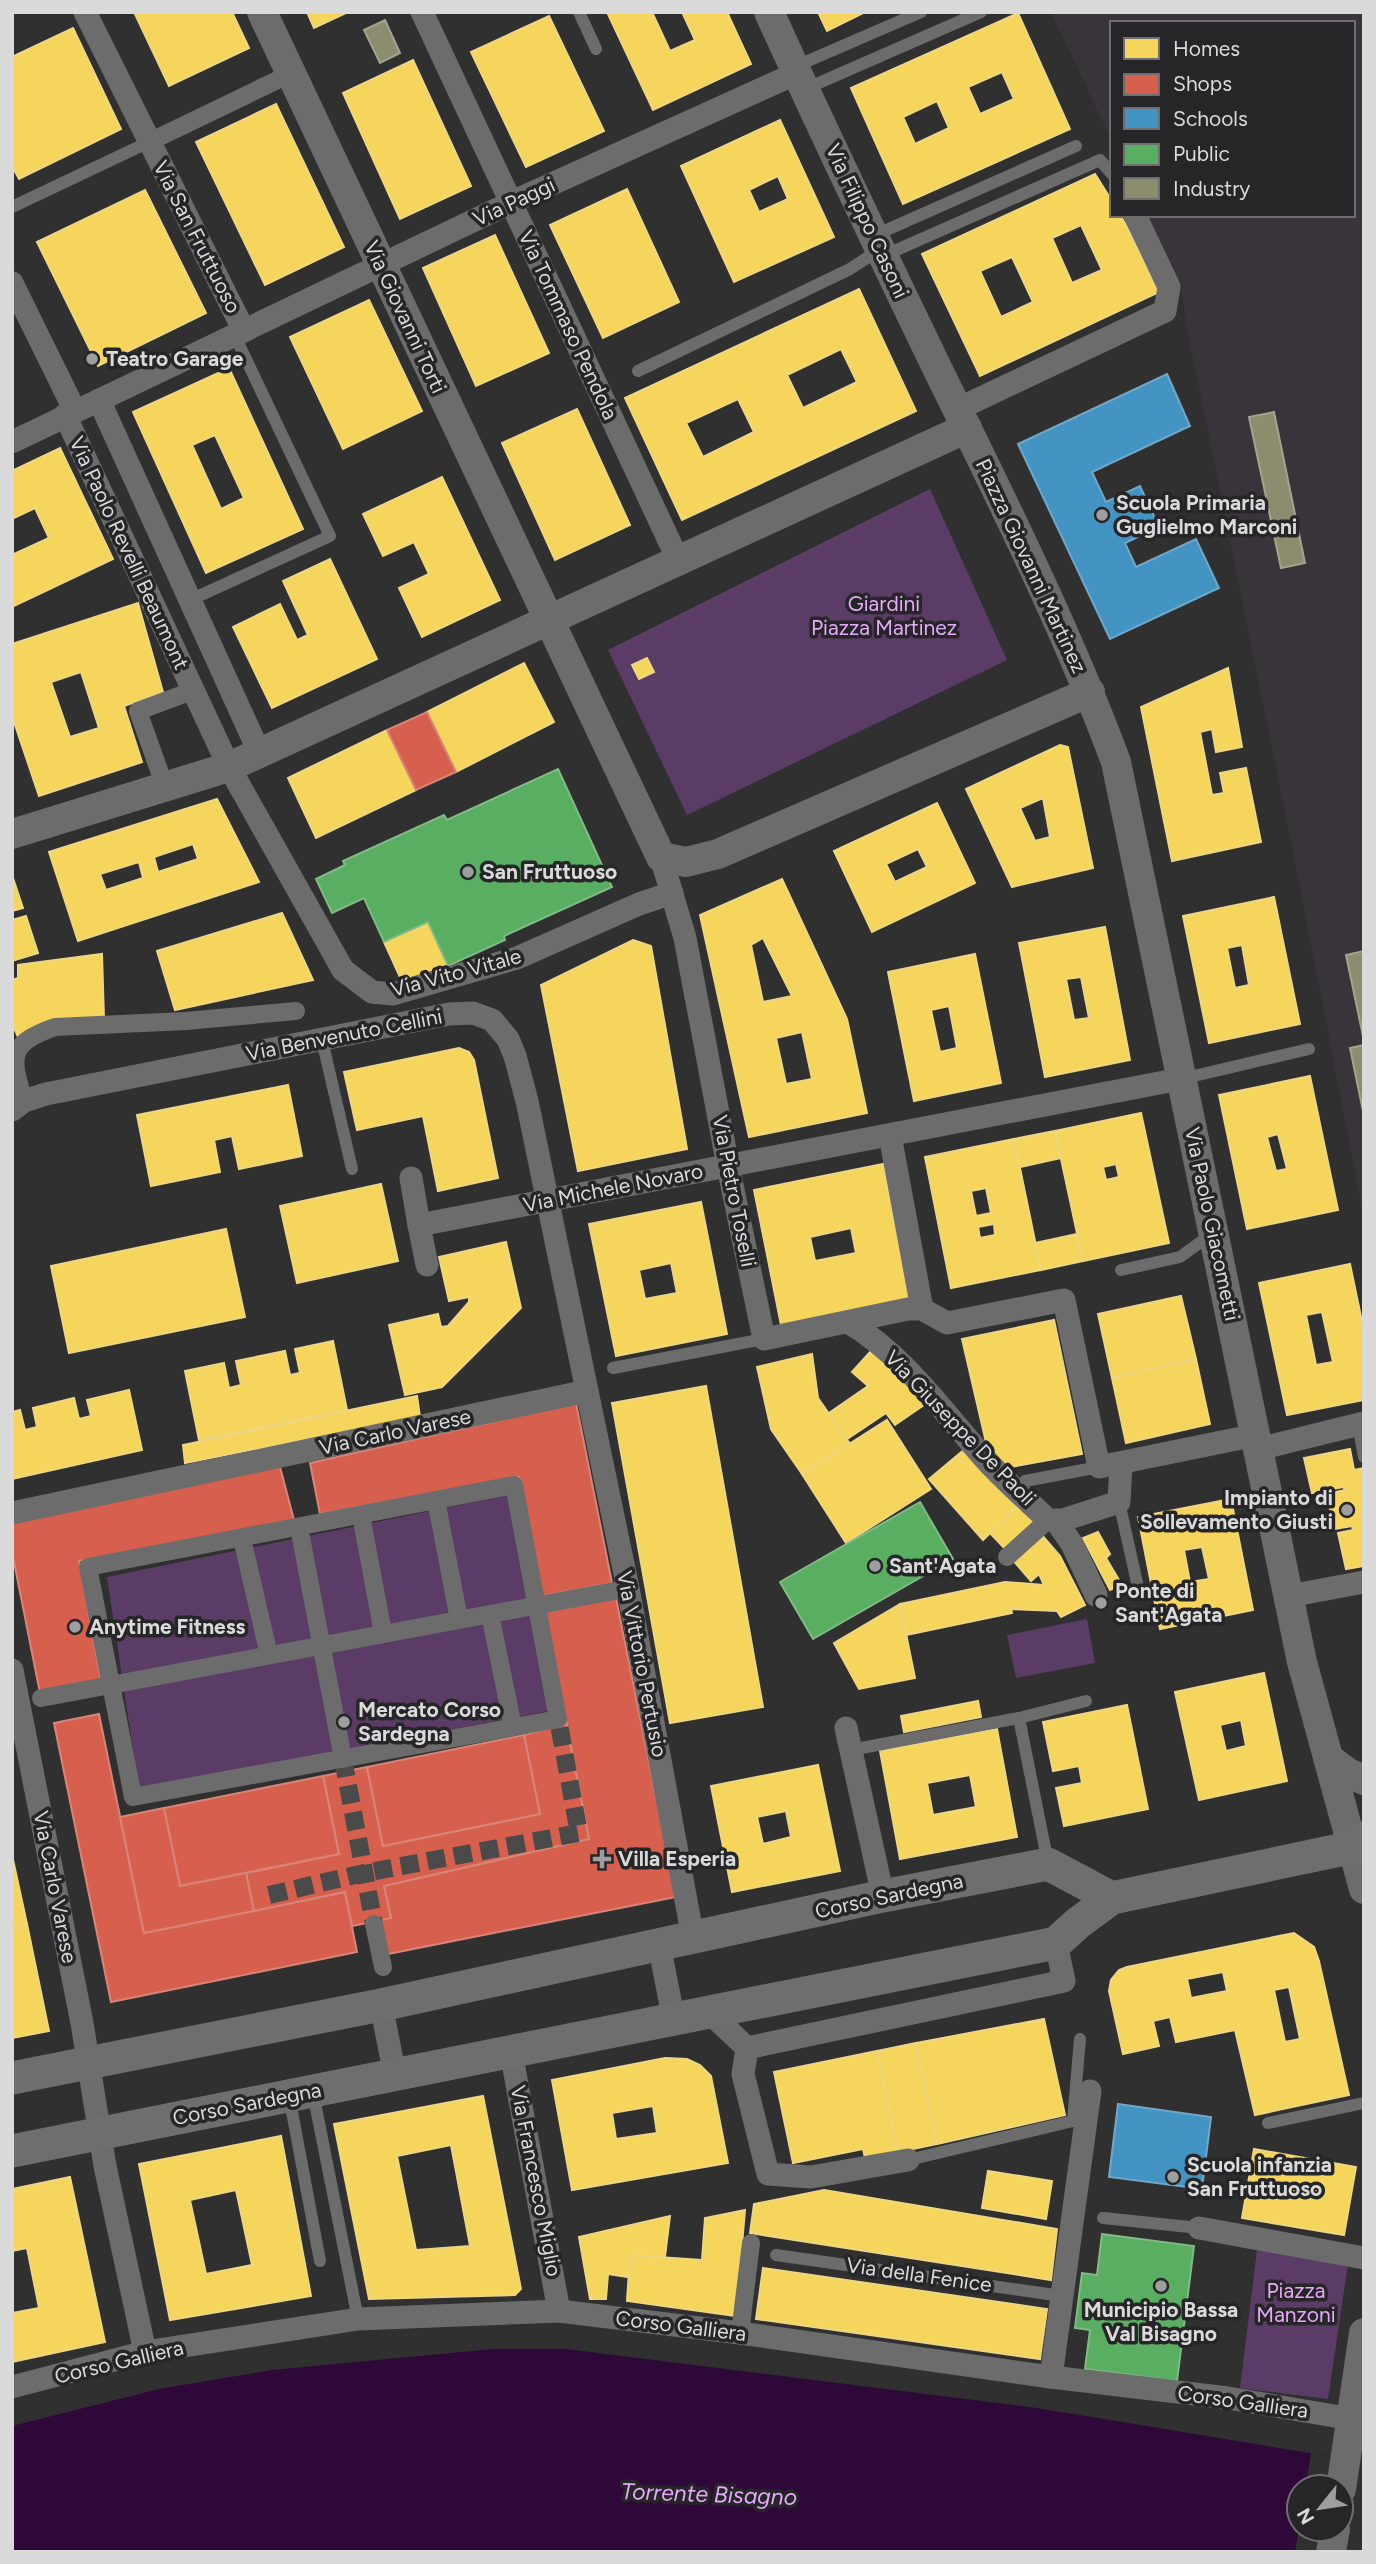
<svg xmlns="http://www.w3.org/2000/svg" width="1376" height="2564" font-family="Figtree,sans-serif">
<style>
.built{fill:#39343a}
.green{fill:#5b3c66}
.water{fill:#2e0839;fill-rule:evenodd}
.pier{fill:#303030}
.homes{fill:#f6d55c;stroke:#eed682;stroke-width:2;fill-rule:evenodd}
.shops{fill:#d6604d;stroke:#d88578;stroke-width:2}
.schools{fill:#4393c3;stroke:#71a8ca;stroke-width:2}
.public{fill:#5aae61;stroke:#81bb86;stroke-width:2}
.industry{fill:#8c8c6e;stroke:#a4a38f;stroke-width:2}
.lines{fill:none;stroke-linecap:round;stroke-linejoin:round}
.pedestrian-tunnel{stroke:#4a4a4a;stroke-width:18;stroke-dasharray:18 9;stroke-linecap:butt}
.service{stroke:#6c6c6c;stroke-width:12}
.pedestrian{stroke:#6c6c6c;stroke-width:18}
.minor{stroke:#6c6c6c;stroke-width:23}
.tertiary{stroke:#6c6c6c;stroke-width:30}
.secondary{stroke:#6e6e6e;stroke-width:33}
.poi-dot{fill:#9f9e9f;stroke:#262527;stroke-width:2.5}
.labels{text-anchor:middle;stroke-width:7;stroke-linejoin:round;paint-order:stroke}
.street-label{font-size:21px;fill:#dbdadb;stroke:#262527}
.poi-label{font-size:21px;font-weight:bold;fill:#dbdadb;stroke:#262527;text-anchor:start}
.park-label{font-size:21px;fill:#e7a9fc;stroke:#262527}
.water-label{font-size:23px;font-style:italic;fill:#e7a9fc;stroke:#262527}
</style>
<rect width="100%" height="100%" fill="#303030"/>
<!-- built -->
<path class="built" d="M1051,12H1364V1218L1296,867L1187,328L1181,288L1147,215H1353V23H1112V141Z"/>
<!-- green -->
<g class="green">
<path d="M930,489L1007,660L687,815L608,650Z"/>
<path d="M509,1495L548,1711L139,1789L107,1577Z"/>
<path d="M1087,1619L1095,1663L1016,1678L1007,1635Z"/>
<path d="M1257,2250L1348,2264L1328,2399L1240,2388Z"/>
</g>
<!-- water -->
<path class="water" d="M493,2349H566L1037,2408L1364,2462V2552H12V2426L159,2389L272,2370ZM1299,2487H1341V2529H1299Z"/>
<!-- pier -->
<path class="pier" d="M1311,2453L1364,2462V2552H1295L1299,2528L1341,2529V2487H1306Z"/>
<!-- homes -->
<g class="homes">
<path d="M134,12H232L249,48L169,86Z"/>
<path d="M307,12H348L314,28Z"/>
<path d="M607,12H652L670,51L695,40L682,12H727L751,64L653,110Z"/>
<path d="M818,12H865L827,31Z"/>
<path d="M1018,13L1070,129L903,204L851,88ZM1002,72L1014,99L980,114L968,87ZM937,101L949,128L915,144L903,117Z"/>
<path d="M549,16L604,131L526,167L471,52Z"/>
<path d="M73,28L121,129L19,179L12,166V57Z"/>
<path d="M413,60L471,186L400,219L343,93Z"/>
<path d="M276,104L344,247L265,285L196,142Z"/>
<path d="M780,120L834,237L734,282L681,166ZM778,176L788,199L759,212L749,190Z"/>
<path d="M1095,174L1112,201V215H1120L1126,225L1159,292L980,376L922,254ZM1081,225L1102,270L1072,283L1052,238ZM1012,257L1033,302L1001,317L980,271Z"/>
<path d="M627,189L679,302L603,338L550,225Z"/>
<path d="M145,190L206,313L98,366L37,242Z"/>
<path d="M495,235L549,353L476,386L423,268Z"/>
<path d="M859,289L916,411L682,520L625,398ZM841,349L857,382L803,408L787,375ZM738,399L754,432L703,457L686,423Z"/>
<path d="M369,300L422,411L343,449L290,337Z"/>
<path d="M229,368L303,529L206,573L133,412ZM215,435L244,498L221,509L192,445Z"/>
<path d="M577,409L630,525L555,560L502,443Z"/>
<path d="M60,448L113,559L12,607V555L49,538L35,508L12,519V471Z"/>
<path d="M442,477L500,600L422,637L399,588L429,574L414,542L383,556L363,514Z"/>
<path d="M330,559L377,659L272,708L233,627L280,604L297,640L308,635L283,581Z"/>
<path d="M138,603L163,692L124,706L142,762L39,796L12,716V644ZM81,672L99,728L70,737L51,682Z"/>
<path d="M647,658L654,672L639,679L632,665Z"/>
<path d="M524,663L554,722L456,772L427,712Z"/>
<path d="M1228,668L1242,747L1216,752L1212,729L1200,732L1212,795L1224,793L1220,773L1246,768L1261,842L1172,861L1141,707Z"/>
<path d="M387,730L416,790L316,838L288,778Z"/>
<path d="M1060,745L1068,747L1093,868L1012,887L966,789ZM1043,798L1050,837L1035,841L1020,808Z"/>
<path d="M217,799L259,882L78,941L49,852ZM193,844L198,859L158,872L154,857ZM139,862L143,878L106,890L100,874Z"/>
<path d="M937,803L975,883L872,932L834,851ZM918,849L927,867L895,882L886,864Z"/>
<path d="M12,875L23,908L12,911Z"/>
<path d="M782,879L847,1019L867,1113L749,1137L700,915ZM763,938L792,996L763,1002L751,945ZM802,1032L812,1079L786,1084L776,1038Z"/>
<path d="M1274,897L1300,1024L1209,1043L1183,916ZM1242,945L1249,985L1235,988L1227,948Z"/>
<path d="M282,913L313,980L175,1010L157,951Z"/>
<path d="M26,916L38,953L12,961V920Z"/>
<path d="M428,922L448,966L404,986L384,942Z"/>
<path d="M1105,927L1130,1060L1045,1077L1019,943ZM1081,977L1089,1018L1074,1020L1066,979Z"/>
<path d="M633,940L651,946L687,1149L578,1171L541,985Z"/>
<path d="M102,954L104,1019L56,1023L18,1037L12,1023V980L18,978V965Z"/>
<path d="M975,954L1001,1083L914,1101L888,972ZM949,1006L957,1048L940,1052L931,1010Z"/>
<path d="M459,1048L469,1052L474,1060L498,1178L438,1191L423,1116L357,1130L344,1072Z"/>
<path d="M1310,1076L1338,1210L1247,1229L1219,1095ZM1278,1134L1287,1169L1276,1171L1267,1137Z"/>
<path d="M288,1085L302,1156L239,1169L232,1136L214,1140L220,1172L151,1186L137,1115Z"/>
<path d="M1141,1113L1169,1243L1083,1261L1055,1131ZM1116,1164L1119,1177L1106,1180L1103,1167Z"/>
<path d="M1055,1131L1061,1158L1020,1167L1014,1139Z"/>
<path d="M1014,1139L1041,1270L951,1288L925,1157ZM986,1188L991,1213L976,1216L971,1191ZM994,1224L995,1235L980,1238L978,1227Z"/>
<path d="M883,1164L910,1300L781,1325L754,1190ZM851,1228L856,1253L815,1261L810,1237Z"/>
<path d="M381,1184L398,1261L297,1283L280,1206Z"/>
<path d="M701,1202L727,1334L616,1356L589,1224ZM671,1263L677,1293L645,1299L639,1270Z"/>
<path d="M226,1229L245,1317L69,1353L51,1266Z"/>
<path d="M1077,1234L1083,1261L1041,1270L1035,1243Z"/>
<path d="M506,1242L521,1308L442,1387L405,1395L389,1325L438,1314L441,1327L448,1326L469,1302V1297L449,1301L439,1257Z"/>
<path d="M1350,1264L1364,1331V1400L1287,1415L1259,1283ZM1322,1312L1333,1362L1316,1365L1306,1315Z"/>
<path d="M1181,1296L1196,1359L1112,1378L1098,1314Z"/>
<path d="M1054,1320L1082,1454L1005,1468L988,1451L962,1339Z"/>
<path d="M333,1341L347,1410L199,1440L185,1371L224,1363L229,1388L241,1385L236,1361L285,1351L290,1375L300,1373L295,1349Z"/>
<path d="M871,1351L915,1390L924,1405L895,1425L886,1413L847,1439L829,1413L868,1386L852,1372Z"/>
<path d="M812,1354L818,1398L850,1444L802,1474L771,1429L757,1367Z"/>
<path d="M1196,1359L1210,1424L1126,1443L1112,1378Z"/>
<path d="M706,1386L763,1707L670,1723L612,1403Z"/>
<path d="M129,1390L142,1450L12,1479V1412L20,1410L25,1430L37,1427L33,1408L74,1398L79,1419L91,1416L87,1400Z"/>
<path d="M417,1396L420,1417L185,1463L183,1445Z"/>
<path d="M887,1420L931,1489L846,1543L802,1474Z"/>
<path d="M966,1448L1021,1503L983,1540L929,1479Z"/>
<path d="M1350,1449L1354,1470L1364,1468V1566L1346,1569L1338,1533L1353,1530L1352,1526L1334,1529L1327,1494L1345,1490L1343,1487L1312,1493L1304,1458Z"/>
<path d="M1231,1499L1253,1610L1160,1629L1138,1517ZM1202,1547L1209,1579L1190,1582L1184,1550Z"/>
<path d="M1021,1503L1040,1523L1008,1552L990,1533Z"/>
<path d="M1098,1532L1110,1554L1106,1558L1122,1585L1110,1590L1083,1538Z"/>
<path d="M1041,1534L1060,1556L1085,1605L1061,1617L1057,1611L1011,1609L1012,1613L906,1635L900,1604L1005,1582L1044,1585L1039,1574L1031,1581L1012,1559Z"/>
<path d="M900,1604L915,1678L859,1689L834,1643Z"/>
<path d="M1264,1673L1287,1781L1199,1800L1175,1692ZM1241,1720L1246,1746L1226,1751L1220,1725Z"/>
<path d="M978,1701L981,1717L904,1732L901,1716Z"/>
<path d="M1127,1705L1148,1809L1064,1826L1056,1788L1082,1783L1079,1766L1053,1771L1043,1722Z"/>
<path d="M997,1729L1017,1837L900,1859L880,1751ZM970,1775L976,1807L933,1815L927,1783Z"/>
<path d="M818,1765L840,1871L732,1892L711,1786ZM786,1811L791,1837L763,1844L757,1817Z"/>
<path d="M12,1855L27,1924L12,1927Z"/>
<path d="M27,1924L49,2031L12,2038V1927Z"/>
<path d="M1294,1933L1314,1947L1319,1961L1349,2095L1255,2115L1235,2030L1176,2042L1170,2017L1153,2021L1159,2046L1123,2054L1109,1991L1111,1980L1119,1970L1127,1967ZM1223,1972L1227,1991L1191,1998L1187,1979ZM1289,1987L1300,2039L1285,2042L1274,1990Z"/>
<path d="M1044,2019L1065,2115L937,2144L916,2043Z"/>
<path d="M916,2043L937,2144L898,2152L877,2051Z"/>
<path d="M877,2051L898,2152L865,2158L863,2149L793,2163L774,2072Z"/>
<path d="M665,2058L687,2059L700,2065L711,2076L728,2163L572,2190L552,2080ZM653,2106L657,2133L616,2139L612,2113Z"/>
<path d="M483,2096L521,2289L515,2295L369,2299L334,2124ZM451,2145L470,2246L416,2250L397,2156Z"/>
<path d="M281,2136L311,2296L170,2320L139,2164ZM236,2190L252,2265L206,2274L190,2200Z"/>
<path d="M1254,2149L1356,2167L1344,2235L1242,2218Z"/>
<path d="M988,2171L1052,2181L1046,2219L982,2208Z"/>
<path d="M70,2177L105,2342L12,2362V2313L39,2308L27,2248L12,2251V2189Z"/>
<path d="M824,2190L1057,2229L1051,2280L750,2233L754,2204Z"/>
<path d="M745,2210L736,2316L627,2301L630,2255L702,2260L705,2218Z"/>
<path d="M670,2216L665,2257L630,2255L628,2277L608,2274L606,2299H590L579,2237Z"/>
<path d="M763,2268L1047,2309L1040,2359L756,2319Z"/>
</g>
<!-- shops -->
<g class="shops">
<path d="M427,712L456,772L416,790L387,730Z"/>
<path d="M576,1403L612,1583L542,1596L519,1477L320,1514L310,1463Z"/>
<path d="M279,1463L294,1520L79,1561L101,1680L40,1693L12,1552V1520Z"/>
<path d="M616,1598L676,1897L388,1954L381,1920L391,1918L384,1886L589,1839L545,1612Z"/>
<path d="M99,1714L144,1933L345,1892L357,1952L111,2002L54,1723Z"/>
<path d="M566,1724L589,1839L384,1886L391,1918L352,1926L345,1892L254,1911L246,1873L339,1854L323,1776L367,1767L383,1846L540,1814L524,1735Z"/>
<path d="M524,1735L540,1814L383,1846L367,1767Z"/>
<path d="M323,1776L339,1854L180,1886L164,1808Z"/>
<path d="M164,1808L180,1886L246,1873L254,1911L144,1933L120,1817Z"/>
</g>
<!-- schools -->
<g class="schools">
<path d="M1167,374L1190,426L1092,472L1106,502L1140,486L1159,527L1125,543L1136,567L1196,539L1219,588L1110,639L1018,444Z"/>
<path d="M1118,2104L1211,2117L1202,2189L1109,2177Z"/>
</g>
<!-- public -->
<g class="public">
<path d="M558,769L612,887L504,936L505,940L448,966L428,922L384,942L364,898L332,913L316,879L345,865L343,861L444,815L447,820Z"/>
<path d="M920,1502L953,1559L813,1639L780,1582Z"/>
<path d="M1102,2234L1194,2246L1177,2381L1085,2369L1090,2330L1075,2328L1082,2273L1097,2275Z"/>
</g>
<!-- industry -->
<g class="industry">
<path d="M385,20L400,53L380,63L364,30Z"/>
<path d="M1274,412L1305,563L1281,568L1249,417Z"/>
<path d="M1364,951V1041L1346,955Z"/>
<path d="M1364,1045V1116L1350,1048Z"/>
</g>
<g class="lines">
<!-- pedestrian-tunnel -->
<g class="pedestrian-tunnel">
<path d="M343,1759L374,1924"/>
<path d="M269,1895L364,1873L579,1833L558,1719"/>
</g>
<!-- service -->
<g class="service">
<path d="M579,12L596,49"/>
<path d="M794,67L921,12"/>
<path d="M805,89L981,12"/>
<path d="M12,207L149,142"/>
<path d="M873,236L1076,146"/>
<path d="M883,256L1100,160L1112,174"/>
<path d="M638,371L850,269L879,250"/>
<path d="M190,600L330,536L235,336"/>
<path d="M322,1040L352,1169"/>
<path d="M1181,1079L1309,1049"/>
<path d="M1121,1270L1180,1257L1213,1233"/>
<path d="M613,1368L764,1339"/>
<path d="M1358,1424L1364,1457"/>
<path d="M1025,1481L1099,1467"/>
<path d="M1119,1502L1138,1587"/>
<path d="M1019,1718L1086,1701"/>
<path d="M851,1750L1019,1718L1048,1863"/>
<path d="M313,2093L358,2319"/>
<path d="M289,2096L320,2261"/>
<path d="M1268,2123L1364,2103"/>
<path d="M908,2160L1073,2121L1080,2039"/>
<path d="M1103,2218L1199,2228"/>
<path d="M776,2255L1062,2296"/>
</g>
<!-- pedestrian -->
<g class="pedestrian">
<path d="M149,142L290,74"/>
<path d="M165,787L138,711L192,691"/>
<path d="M24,1101C11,1057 7,1044 55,1027L186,1021L296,1011"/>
<path d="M514,1485L558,1719L133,1797L88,1567Z"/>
<path d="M436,1500L459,1619"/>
<path d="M361,1515L383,1633"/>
<path d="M299,1527L343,1759"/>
<path d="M242,1539L269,1655"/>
<path d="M1007,1557L1048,1520"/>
<path d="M490,1614L513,1727"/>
<path d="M41,1698L614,1591"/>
<path d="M374,1924L383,1967"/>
<path d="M740,2333L751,2243"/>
</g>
<!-- minor -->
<g class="minor">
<path d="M85,12L244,331"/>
<path d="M422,12L679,562"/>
<path d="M12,283L75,411"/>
<path d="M99,400L260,754"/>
<path d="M958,409L1165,311L1169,287L1135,215"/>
<path d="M65,415L229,767L343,970L372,992L393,994L517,958L639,904L672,893"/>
<path d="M12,442L510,203L797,73"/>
<path d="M661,857L685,938L728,1166L764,1339L908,1309H922L947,1323L1064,1300L1099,1467L1256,1435"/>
<path d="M12,1110L24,1101L46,1094L449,1014L473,1013L492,1020L508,1039L515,1056L527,1101L587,1391L12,1513"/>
<path d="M890,1135L922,1309"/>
<path d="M411,1178L419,1225"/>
<path d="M427,1265L419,1225L1180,1079"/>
<path d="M848,1322C904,1355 943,1412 986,1460C1005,1481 1027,1500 1048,1520H1063L1119,1502L1121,1463"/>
<path d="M587,1391L628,1588L693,1938"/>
<path d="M1258,1449L1364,1423"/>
<path d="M1056,1521L1072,1544L1096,1595"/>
<path d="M1289,1596L1364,1582"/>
<path d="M12,1670L82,2023L105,2166L145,2352"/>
<path d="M846,1728L883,1896"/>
<path d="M659,1944L674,2021"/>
<path d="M381,2005L395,2075"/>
<path d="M711,2014L747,2048L743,2074L768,2174L811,2177L908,2160"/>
<path d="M747,2048L1064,1981L1056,1943"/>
<path d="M511,2052L559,2311"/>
<path d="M1199,2228L1364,2258"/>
<path d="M1051,2377L1090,2091"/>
<path d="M12,2387L145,2352L358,2319L559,2311L740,2333L1051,2377L1228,2398L1364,2421"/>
</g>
<!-- tertiary -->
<g class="tertiary">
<path d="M262,12L661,857L686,862L718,854L1090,692"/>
<path d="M769,12C824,133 881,252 939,372C1002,500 1066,628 1116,762L1302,1662L1364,1889"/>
<path d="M12,834L229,767L967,428"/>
<path d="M1328,1758L1348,1773L1364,1780"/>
<path d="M1341,2489L1364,2333"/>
<path d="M1331,2552L1335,2529"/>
</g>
<!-- secondary -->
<g class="secondary">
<path d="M12,2078L381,2005L883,1896L1048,1864L1112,1898"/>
<path d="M12,2151L1056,1943L1078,1923L1112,1898L1354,1847L1364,1838"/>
</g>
</g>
<!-- markers -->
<g class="poi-dot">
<circle cx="92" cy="359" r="7"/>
<circle cx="1102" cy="515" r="7"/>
<circle cx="468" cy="872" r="7"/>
<circle cx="1347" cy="1510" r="7"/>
<circle cx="875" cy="1566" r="7"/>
<circle cx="1101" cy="1603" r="7"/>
<circle cx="75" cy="1627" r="7"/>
<circle cx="344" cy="1722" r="7"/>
<path d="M598.5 1848.5h7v7h7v7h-7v7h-7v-7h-7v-7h7z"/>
<circle cx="1173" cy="2177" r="7"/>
<circle cx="1161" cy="2286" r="7"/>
</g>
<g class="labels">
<!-- street labels -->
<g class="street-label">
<text transform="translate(514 202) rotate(-25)" y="7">Via Paggi</text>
<text transform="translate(867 221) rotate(65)" y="7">Via Filippo Casoni</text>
<text transform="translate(197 237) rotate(63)" y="7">Via San Fruttuoso</text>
<text transform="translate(405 317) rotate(65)" y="7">Via Giovanni Torti</text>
<text transform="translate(568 325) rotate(65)" y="7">Via Tommaso Pendola</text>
<text transform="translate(129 553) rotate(65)" y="7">Via Paolo Revelli Beaumont</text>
<text transform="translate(1031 566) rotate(65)" y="7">Piazza Giovanni Martinez</text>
<text transform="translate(456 973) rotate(-15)" y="7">Via Vito Vitale</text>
<text transform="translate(344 1035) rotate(-11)" y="7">Via Benvenuto Cellini</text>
<text transform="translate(613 1188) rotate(-11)" y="7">Via Michele Novaro</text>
<text transform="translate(734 1191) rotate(79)" y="7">Via Pietro Toselli</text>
<text transform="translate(1212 1224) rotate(78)" y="7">Via Paolo Giacometti</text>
<text transform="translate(960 1428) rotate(46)" y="7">Via Giuseppe De Paoli</text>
<text transform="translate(395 1432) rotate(-12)" y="7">Via Carlo Varese</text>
<text transform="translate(642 1664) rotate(79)" y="7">Via Vittorio Pertusio</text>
<text transform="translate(55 1887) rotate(79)" y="7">Via Carlo Varese</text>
<text transform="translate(889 1896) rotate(-12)" y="7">Corso Sardegna</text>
<text transform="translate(247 2104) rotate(-11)" y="7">Corso Sardegna</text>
<text transform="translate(536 2181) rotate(79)" y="7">Via Francesco Miglio</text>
<text transform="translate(919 2275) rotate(8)" y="7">Via della Fenice</text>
<text transform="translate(681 2326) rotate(7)" y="7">Corso Galliera</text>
<text transform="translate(119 2362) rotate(-13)" y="7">Corso Galliera</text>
<text transform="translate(1243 2402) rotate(8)" y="7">Corso Galliera</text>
</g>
<!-- poi labels -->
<g class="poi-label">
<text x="106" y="366">Teatro Garage</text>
<text x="1116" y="510">Scuola Primaria<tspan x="1116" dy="24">Guglielmo Marconi</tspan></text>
<text x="482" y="879">San Fruttuoso</text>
<text x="1333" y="1505" text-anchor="end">Impianto di<tspan x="1333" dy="24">Sollevamento Giusti</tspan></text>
<text x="889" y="1573">Sant'Agata</text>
<text x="1115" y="1598">Ponte di<tspan x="1115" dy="24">Sant'Agata</tspan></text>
<text x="89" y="1634">Anytime Fitness</text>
<text x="358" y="1717">Mercato Corso<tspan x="358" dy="24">Sardegna</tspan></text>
<text x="618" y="1866">Villa Esperia</text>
<text x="1187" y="2172">Scuola infanzia<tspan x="1187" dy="24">San Fruttuoso</tspan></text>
<text x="1161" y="2317" text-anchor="middle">Municipio Bassa<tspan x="1161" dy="24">Val Bisagno</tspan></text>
</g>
<!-- park labels -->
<g class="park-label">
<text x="884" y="611">Giardini<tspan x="884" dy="24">Piazza Martinez</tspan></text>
<text x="1296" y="2298">Piazza<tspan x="1296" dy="24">Manzoni</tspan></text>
</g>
<!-- water labels -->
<g class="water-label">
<text transform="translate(709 2494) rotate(2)" y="8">Torrente Bisagno</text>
</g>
</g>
<!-- border -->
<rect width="1376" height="2564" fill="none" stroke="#dbdadb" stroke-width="28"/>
<!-- legend -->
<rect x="1110" y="21" width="245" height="196" fill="#262527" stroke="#6e6d6f" stroke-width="2"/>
<rect x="1124" y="38" width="35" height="21" fill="#f6d55c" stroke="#6e6d6f" stroke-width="2"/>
<text x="1173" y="56" font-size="21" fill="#dbdadb">Homes</text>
<rect x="1124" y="74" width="35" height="21" fill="#d6604d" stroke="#6e6d6f" stroke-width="2"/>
<text x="1173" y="91" font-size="21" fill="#dbdadb">Shops</text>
<rect x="1124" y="108" width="35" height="21" fill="#4393c3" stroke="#6e6d6f" stroke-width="2"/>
<text x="1173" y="126" font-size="21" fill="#dbdadb">Schools</text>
<rect x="1124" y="144" width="35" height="21" fill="#5aae61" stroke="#6e6d6f" stroke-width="2"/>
<text x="1173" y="161" font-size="21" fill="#dbdadb">Public</text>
<rect x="1124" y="178" width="35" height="21" fill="#8c8c6e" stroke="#6e6d6f" stroke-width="2"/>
<text x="1173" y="196" font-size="21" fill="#dbdadb">Industry</text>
<!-- north arrow -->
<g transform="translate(1320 2508) rotate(240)"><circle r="33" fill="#262527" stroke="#6e6d6f" stroke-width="2"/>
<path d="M0-5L12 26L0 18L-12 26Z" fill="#9f9e9f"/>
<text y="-10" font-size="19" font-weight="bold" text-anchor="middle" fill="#dbdadb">N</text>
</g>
</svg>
